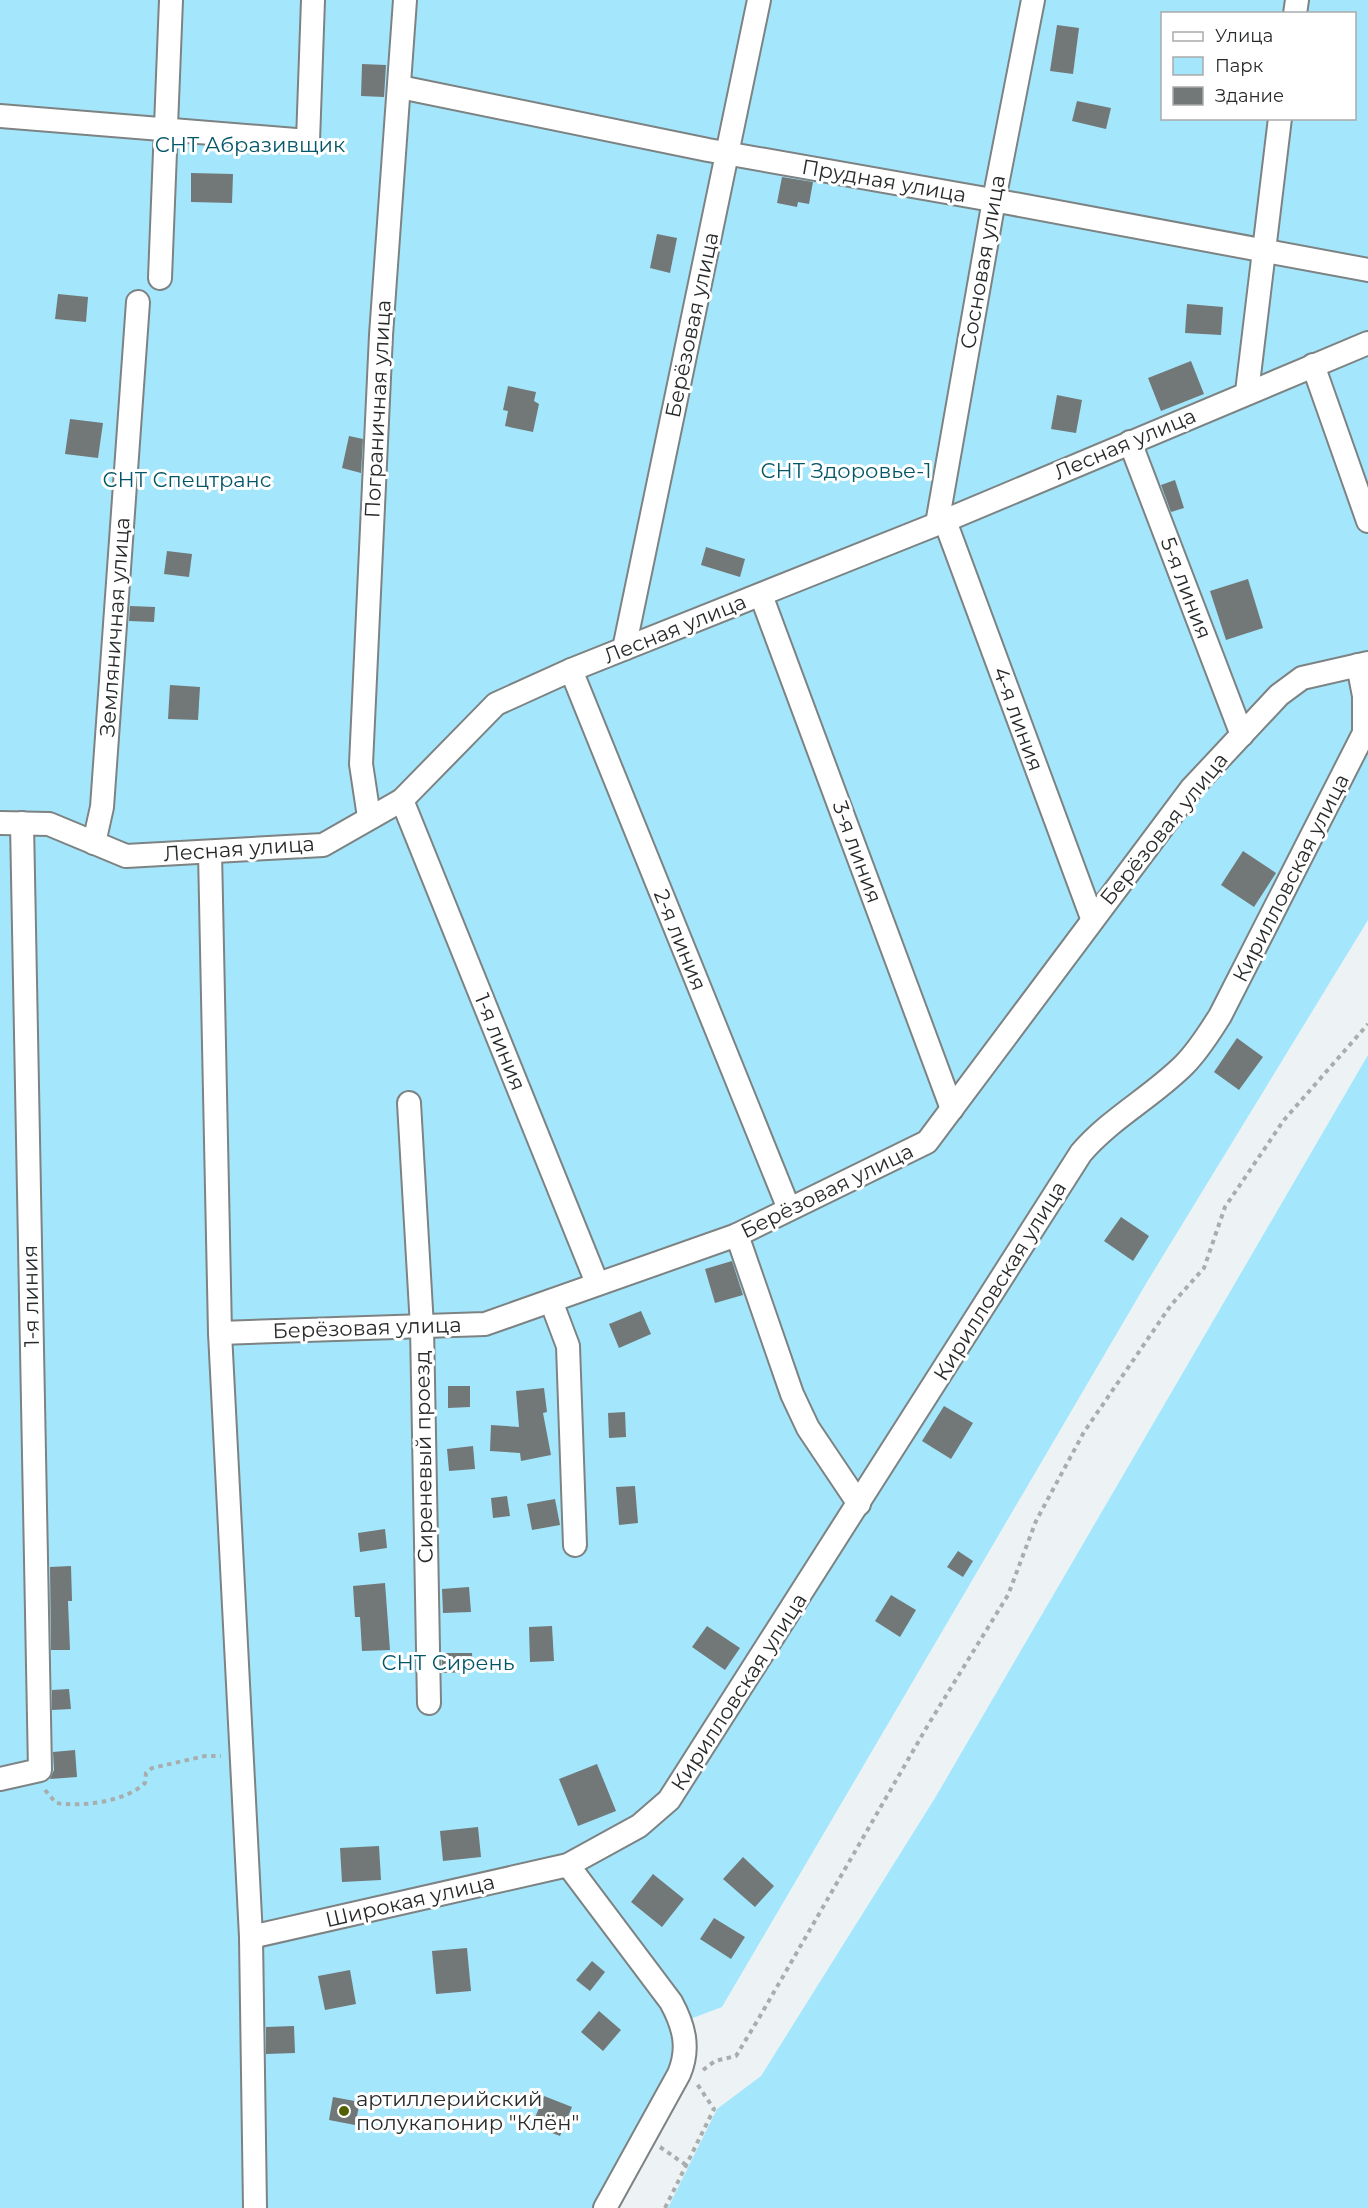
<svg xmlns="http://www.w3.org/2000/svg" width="1368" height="2208" font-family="Montserrat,sans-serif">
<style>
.green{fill:#a4e7fd;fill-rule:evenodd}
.building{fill:#727777}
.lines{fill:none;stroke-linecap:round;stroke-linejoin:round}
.minor-casing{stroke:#7d8283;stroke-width:26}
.path{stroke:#a8adae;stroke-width:4;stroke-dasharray:4.5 4.5;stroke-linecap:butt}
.minor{stroke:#fff;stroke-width:22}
.poi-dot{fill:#526000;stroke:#fff;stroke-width:2}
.labels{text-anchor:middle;stroke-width:6;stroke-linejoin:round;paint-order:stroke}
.park-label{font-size:21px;fill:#045669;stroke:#fff}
.street-label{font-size:21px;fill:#292b2b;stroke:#fff}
.poi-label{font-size:21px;fill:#292b2b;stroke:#fff;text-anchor:start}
</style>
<rect width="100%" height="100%" fill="#edf3f5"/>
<!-- green -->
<g class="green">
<path d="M0,0H1368V920L1147,1282L722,2007L682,2022L685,2042L605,2208H0ZM1162,14H1354V118H1162Z"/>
<path d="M1368,1055V2208H668L717,2109L761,2076L935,1798Z"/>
</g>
<!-- building -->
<g class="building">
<path d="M1057,25L1079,28L1073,74L1050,71Z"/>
<path d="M362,64L386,65L384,97L361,96Z"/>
<path d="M1077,101L1111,108L1106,129L1072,121Z"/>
<path d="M191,173L233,174L232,203L191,202Z"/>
<path d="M782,177L813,182L809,204L798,202L797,207L777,203Z"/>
<path d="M657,234L677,238L670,273L650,268Z"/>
<path d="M58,294L88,297L86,322L55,319Z"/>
<path d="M1187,304L1223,307L1221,335L1185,333Z"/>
<path d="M1191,361L1204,394L1161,411L1148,378Z"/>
<path d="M508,386L536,392L534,401L539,404L533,432L505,426L508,411L503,410Z"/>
<path d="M1057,395L1082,400L1076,433L1051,429Z"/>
<path d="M70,419L103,423L98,458L65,454Z"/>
<path d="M349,436L363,439L361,473L342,468Z"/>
<path d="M1175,480L1184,508L1171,512L1161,485Z"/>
<path d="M706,547L745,559L740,577L701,565Z"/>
<path d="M167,551L192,554L189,577L164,574Z"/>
<path d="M1248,579L1263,628L1226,640L1210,591Z"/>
<path d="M130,606L155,607L154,622L129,621Z"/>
<path d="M170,685L200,687L198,720L168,719Z"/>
<path d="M1243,851L1276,873L1254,907L1221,885Z"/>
<path d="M1237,1038L1263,1057L1239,1090L1214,1072Z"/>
<path d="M1121,1217L1149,1236L1133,1261L1104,1241Z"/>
<path d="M732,1261L743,1295L715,1303L705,1269Z"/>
<path d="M641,1311L651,1334L619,1348L609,1324Z"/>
<path d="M448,1386H470V1407L448,1408Z"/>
<path d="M544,1388L547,1412L543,1413L551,1455L521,1461L520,1453L490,1451L491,1425L519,1427L516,1391Z"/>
<path d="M944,1406L973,1423L951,1459L922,1441Z"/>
<path d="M625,1412L626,1437L609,1438L608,1413Z"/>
<path d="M473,1446L475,1469L449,1471L447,1449Z"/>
<path d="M635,1486L638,1523L619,1525L616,1487Z"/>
<path d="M507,1496L510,1516L493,1518L491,1498Z"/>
<path d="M555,1499L560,1525L532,1530L527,1504Z"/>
<path d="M385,1529L387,1548L360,1552L358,1533Z"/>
<path d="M958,1551L973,1561L963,1577L947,1567Z"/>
<path d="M71,1566L72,1601H68L70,1650H51L50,1567Z"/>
<path d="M385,1583L390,1650L362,1651L360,1617H355L353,1586Z"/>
<path d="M469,1587L471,1612L443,1613L442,1589Z"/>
<path d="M891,1595L916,1610L900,1637L875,1621Z"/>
<path d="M552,1626L554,1661L530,1662L529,1627Z"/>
<path d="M707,1626L740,1648L725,1670L692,1647Z"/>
<path d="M442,1653H472L473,1672L442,1673Z"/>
<path d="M69,1689L71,1709L52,1710V1690Z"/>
<path d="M75,1750L77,1777L50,1779L54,1770L53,1752Z"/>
<path d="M597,1764L616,1811L578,1826L559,1779Z"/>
<path d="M478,1827L481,1857L443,1861L440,1831Z"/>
<path d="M379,1846L381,1880L342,1882L340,1848Z"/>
<path d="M743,1857L774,1886L755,1907L723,1879Z"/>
<path d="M653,1874L684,1899L662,1927L631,1902Z"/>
<path d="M714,1918L745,1937L731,1959L700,1939Z"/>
<path d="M467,1948L471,1991L436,1994L432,1951Z"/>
<path d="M592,1961L605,1972L590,1991L576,1980Z"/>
<path d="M350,1970L356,2004L325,2010L318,1976Z"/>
<path d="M599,2011L621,2030L603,2051L581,2032Z"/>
<path d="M294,2026L295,2053L266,2054V2027Z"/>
<path d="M544,2096L572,2107L560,2136L532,2125Z"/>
<path d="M333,2097L360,2102L355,2125L329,2120Z"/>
</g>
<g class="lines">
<defs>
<g id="minor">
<path d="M1295,14L1297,0"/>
<path d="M400,87L708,150L1009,203L1368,270"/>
<path d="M0,116L308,141L313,0"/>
<path d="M160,278L171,0"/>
<path d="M1313,365L1368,521"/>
<path d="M1247,392L1280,118"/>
<path d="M1130,442L1242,735"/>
<path d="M945,521L1092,918"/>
<path d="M937,524L994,200L1033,0"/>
<path d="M761,595L952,1109"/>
<path d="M624,649L759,0"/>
<path d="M571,670L789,1209"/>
<path d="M402,800L597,1283"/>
<path d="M369,817L361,764L381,335L405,0"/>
<path d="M0,823L49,824L126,856L323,845L402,800L496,704L571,670L937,524L1368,343"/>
<path d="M94,843L102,807L138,302"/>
<path d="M210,852L220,1333L251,1937L255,2208"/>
<path d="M409,1103L422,1327L429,1703"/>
<path d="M737,1235L792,1394L808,1428L859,1504"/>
<path d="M551,1301L568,1346L575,1545"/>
<path d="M220,1333L485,1324L737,1235L927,1142L1191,789L1279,695L1302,678L1368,663"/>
<path d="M0,1779L40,1770L22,823"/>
<path d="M568,1865L671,2002C684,2026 690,2048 679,2074L605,2208"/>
<path d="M251,1937L568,1865L639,1826L669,1800L1081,1153C1111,1118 1152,1097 1184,1065C1199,1050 1209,1033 1220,1016L1364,733V696L1358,665"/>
</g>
</defs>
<!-- minor casing -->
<use href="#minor" class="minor-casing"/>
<!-- path -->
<g class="path">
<path d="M45,1790L56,1803C82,1807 125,1802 145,1783L146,1773L152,1768L205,1756H221"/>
<path d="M703,2070L715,2061L736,2056L759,2018L928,1725L1008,1595L1036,1521L1084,1432L1171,1305L1204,1268L1225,1207L1284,1120L1368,1024"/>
<path d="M660,2147L686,2165"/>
<path d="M665,2208L714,2109L697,2084"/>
</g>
<!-- minor -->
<use href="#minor" class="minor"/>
</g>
<!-- markers -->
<circle class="poi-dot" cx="344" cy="2111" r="6"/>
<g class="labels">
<!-- park labels -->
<g class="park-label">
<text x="250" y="152">СНТ Абразивщик</text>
<text x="846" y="478">СНТ Здоровье-1</text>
<text x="187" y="487">СНТ Спецтранс</text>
<text x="448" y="1670">СНТ Сирень</text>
</g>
<!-- street labels -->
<g class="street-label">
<text transform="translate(884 181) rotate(10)" y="7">Прудная улица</text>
<text transform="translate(983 262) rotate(-80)" y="7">Сосновая улица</text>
<text transform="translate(692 325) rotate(-78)" y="7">Берёзовая улица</text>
<text transform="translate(378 409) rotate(-87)" y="7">Пограничная улица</text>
<text transform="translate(1125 444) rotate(-23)" y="7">Лесная улица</text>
<text transform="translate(1186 588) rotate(69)" y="7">5-я линия</text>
<text transform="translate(115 627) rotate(-86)" y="7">Земляничная улица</text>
<text transform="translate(675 629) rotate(-22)" y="7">Лесная улица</text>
<text transform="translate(1018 719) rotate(70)" y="7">4-я линия</text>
<text transform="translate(1164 829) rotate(-51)" y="7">Берёзовая улица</text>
<text transform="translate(239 849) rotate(-4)" y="7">Лесная улица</text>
<text transform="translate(857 852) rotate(70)" y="7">3-я линия</text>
<text transform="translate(1291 878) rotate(-63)" y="7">Кирилловская улица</text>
<text transform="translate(680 940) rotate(68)" y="7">2-я линия</text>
<text transform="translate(500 1042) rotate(68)" y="7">1-я линия</text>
<text transform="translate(827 1191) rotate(-26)" y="7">Берёзовая улица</text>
<text transform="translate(1000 1281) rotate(-58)" y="7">Кирилловская улица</text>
<text transform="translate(31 1296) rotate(-91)" y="7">1-я линия</text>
<text transform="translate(367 1328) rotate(-2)" y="7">Берёзовая улица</text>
<text transform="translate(424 1457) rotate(-91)" y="7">Сиреневый проезд</text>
<text transform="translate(739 1692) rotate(-57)" y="7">Кирилловская улица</text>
<text transform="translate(410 1901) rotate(-13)" y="7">Широкая улица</text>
</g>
<!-- poi labels -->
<g class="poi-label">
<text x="356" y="2106">артиллерийский<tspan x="356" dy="24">полукапонир "Клён"</tspan></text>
</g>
</g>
<!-- legend -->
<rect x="1161" y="12" width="195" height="108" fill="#ffffff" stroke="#a9aaaa" stroke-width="1.5"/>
<rect x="1173" y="32" width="30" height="9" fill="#ffffff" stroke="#a9aaaa" stroke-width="1.5"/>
<text x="1215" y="42" font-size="18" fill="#292b2b">Улица</text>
<rect x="1173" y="57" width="30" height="18" fill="#a4e7fd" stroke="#a9aaaa" stroke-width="1.5"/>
<text x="1215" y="72" font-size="18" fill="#292b2b">Парк</text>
<rect x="1173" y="87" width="30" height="18" fill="#727777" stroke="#a9aaaa" stroke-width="1.5"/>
<text x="1215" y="102" font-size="18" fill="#292b2b">Здание</text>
</svg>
